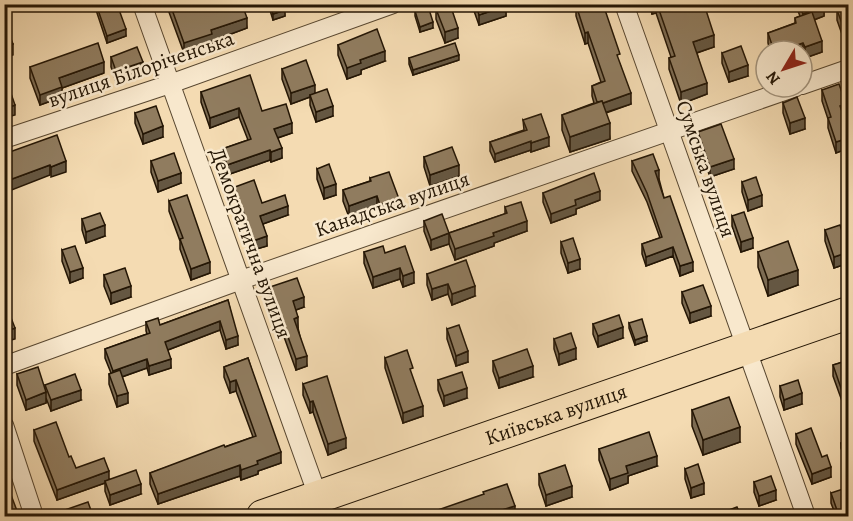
<svg xmlns="http://www.w3.org/2000/svg" width="853" height="521" font-family="Alegreya,serif">
<style>
.lines{fill:none;stroke-linecap:round;stroke-linejoin:round}
.street-casing{stroke:#584730;stroke-width:20}
.highway-casing{stroke:#241605;stroke-width:34}
.street{stroke:#f8e8cd;stroke-width:18}
.highway{stroke:#f4dbb2;stroke-width:32}
.wall{fill:#7c6b52;stroke:#241605;stroke-width:1.5}
.shaded-wall{fill:#655742;stroke:#241605;stroke-width:1.5}
.building{fill:#907c5f;stroke:#241605;stroke-width:1.5}
.labels{text-anchor:middle;stroke-width:5;stroke-linejoin:round;paint-order:stroke}
.street-label{font-size:21px;fill:#241605;stroke:#f8e8cd}
</style>
<rect width="100%" height="100%" fill="#f4dbb2"/>
<filter id="stains"><feTurbulence type="fractalNoise" baseFrequency=".00333" numOctaves="4"/><feColorMatrix values="0 0 0 0 .2 0 0 0 0 .09 0 0 0 0 .02 0 0 0 .5 -.17"/></filter>
<radialGradient id="worn" r=".72"><stop offset=".6" stop-color="#630" stop-opacity="0"/><stop offset="1" stop-color="#630" stop-opacity=".3"/></radialGradient>
<g class="lines">
<defs>
<g id="street">
<path d="M142,4L325,516"/>
<path d="M624,4L806,516"/>
<path d="M802,85L848,69"/>
<path d="M4,139L170,84L393,4"/>
<path d="M4,366L241,280L796,87"/>
<path d="M4,425L34,516"/>
</g>
<g id="highway">
<path id="s1" d="M263,516L848,313"/>
</g>
</defs>
<!-- street casing -->
<use href="#street" class="street-casing"/>
<!-- highway casing -->
<use href="#highway" class="highway-casing"/>
<!-- street -->
<use href="#street" class="street"/>
<!-- highway -->
<use href="#highway" class="highway"/>
</g>
<!-- wall -->
<g class="wall">
<path d="M94,4H117L126,36L107,43Z"/>
<path d="M166,4H242L247,28L212,41V44L184,53Z"/>
<path d="M268,4H283L285,16L273,20Z"/>
<path d="M473,4H505L506,16L479,25L473,8Z"/>
<path d="M649,4H679L714,47L697,53L707,94L681,104L669,69V58L671,57L656,13L652,14Z"/>
<path d="M798,4H824V16L814,20L822,52L805,58L802,51H770L768,43V33L795,23V18L800,16L798,11Z"/>
<path d="M576,5L620,64L631,104L606,113L610,139L570,152L562,130V115L594,103L592,96V86L601,82L588,43L585,44L576,16Z"/>
<path d="M849,5V38L844,40L837,20V10Z"/>
<path d="M436,9L458,38L445,43L436,19Z"/>
<path d="M415,11L433,28L420,32L415,16Z"/>
<path d="M338,45L385,61L361,70V74L347,79L338,55Z"/>
<path d="M722,53L748,76L729,82L722,63Z"/>
<path d="M111,57L143,72L116,82L111,67Z"/>
<path d="M409,58L459,60L413,75L409,64Z"/>
<path d="M30,67L104,73L62,88V97L40,105L30,78Z"/>
<path d="M282,69L315,93L333,116L316,122L310,105V97L291,104L282,79Z"/>
<path d="M822,90L846,114L843,115L849,131V148L836,153L828,128V119L822,101Z"/>
<path d="M201,92L262,111L292,133L278,138L282,158L271,162L270,160L227,175L222,159V149L248,140L239,117L210,128L201,102Z"/>
<path d="M783,103L805,129L790,134L783,113Z"/>
<path d="M135,113L163,137L143,144L135,123Z"/>
<path d="M523,120L549,146L531,152V150L495,162L490,151V142L524,130Z"/>
<path d="M698,132L734,169L710,177L698,143Z"/>
<path d="M424,157L459,176L430,186L424,167Z"/>
<path d="M151,161L181,183L158,192L151,172Z"/>
<path d="M632,161L659,179L664,198L693,271L680,276L673,256L646,266L642,254V244L660,238L647,202L632,171Z"/>
<path d="M317,169L336,195L324,199L317,179Z"/>
<path d="M370,178L399,209L380,216L377,207L349,217L343,201V190L370,181Z"/>
<path d="M742,182L762,206L748,211L742,192Z"/>
<path d="M235,187L262,203L288,215L263,224L267,246L253,250L235,196Z"/>
<path d="M543,193L600,200L576,209V214L551,223L543,202Z"/>
<path d="M169,201L210,273L191,280L180,249V241L169,211Z"/>
<path d="M505,207L527,231L494,243V246L455,260L449,244L431,250L424,231V221L449,233L505,214Z"/>
<path d="M732,216L753,248L741,252L732,226Z"/>
<path d="M82,219L105,236L86,243L82,230Z"/>
<path d="M825,230L849,251V263L834,268L825,241Z"/>
<path d="M561,242L580,269L568,273L561,253Z"/>
<path d="M62,250L83,278L70,283L62,261Z"/>
<path d="M364,252L385,253L414,283L403,287L400,279L373,288L364,263Z"/>
<path d="M758,252L798,285L768,296L758,267Z"/>
<path d="M427,274L475,296L452,305L448,294L432,300L427,285Z"/>
<path d="M104,275L131,297L111,304L104,286Z"/>
<path d="M270,287L304,307L296,310L298,328L307,366L296,370L270,298Z"/>
<path d="M682,292L711,316L690,323L682,303Z"/>
<path d="M228,300L238,345L226,349L220,330L168,350L171,368L149,375L147,368L122,377L128,403L117,407L109,384V374L111,373L105,358V349L147,334L146,331V322L160,325Z"/>
<path d="M629,323L647,341L635,345L629,328Z"/>
<path d="M593,324L623,338L598,347L593,334Z"/>
<path d="M447,329L468,362L456,366L447,339Z"/>
<path d="M554,339L576,359L559,365L554,349Z"/>
<path d="M248,358L281,463L258,471V474L241,480L240,476L158,504L150,484V473L253,437L236,391L230,393L224,377V367Z"/>
<path d="M385,358L423,416L403,423L385,368Z"/>
<path d="M849,360L842,401L833,376V365Z"/>
<path d="M493,361L533,377L499,388L493,371Z"/>
<path d="M17,374L45,389V385L81,400L51,411L46,398V403L26,410L17,385Z"/>
<path d="M438,380L467,398L444,406L438,390Z"/>
<path d="M303,384L346,448L328,455L313,412L310,413L303,395Z"/>
<path d="M780,386L802,404L784,410L780,397Z"/>
<path d="M692,410L740,442L703,455L692,426Z"/>
<path d="M34,430L69,457L76,468L109,479L141,494L110,505L105,491V483L57,500L34,441Z"/>
<path d="M796,434L822,457L831,477L812,484L796,444Z"/>
<path d="M849,441V460L846,461L841,448V443Z"/>
<path d="M599,449L657,466L628,476V483L610,490L599,460Z"/>
<path d="M685,469L704,494L691,498L685,479Z"/>
<path d="M539,474L572,497L546,506L539,485Z"/>
<path d="M754,482L776,500L759,506L754,492Z"/>
<path d="M831,493L849,516H836L831,503Z"/>
</g>
<!-- shaded-wall -->
<g class="shaded-wall">
<path d="M652,4H656V13L652,14Z"/>
<path d="M506,6V16L479,25V15Z"/>
<path d="M824,6V16L803,24V14Z"/>
<path d="M285,10V16L273,20V14Z"/>
<path d="M247,18V28L212,41V44L184,53V43L211,30Z"/>
<path d="M433,22V28L420,32V27Z"/>
<path d="M849,27V38L844,40V29Z"/>
<path d="M458,28V38L445,43V32Z"/>
<path d="M126,29V36L107,43V36Z"/>
<path d="M588,32V43L585,44V33Z"/>
<path d="M714,35V47L693,54V42Z"/>
<path d="M822,41V52L805,58V47Z"/>
<path d="M803,43V53L802,54V51H781Z"/>
<path d="M13,44V55L4,57V47Z"/>
<path d="M385,51V61L361,70V74L347,79V68L360,60Z"/>
<path d="M459,55V60L413,75V70Z"/>
<path d="M104,62V73L62,88V97L40,105V95L59,78Z"/>
<path d="M143,62V72L116,82V71Z"/>
<path d="M748,65V76L729,82V72Z"/>
<path d="M707,83V94L681,104V92Z"/>
<path d="M315,85V95H310V97L291,104V93Z"/>
<path d="M631,93V104L598,115V105Z"/>
<path d="M846,104V114L840,116V106Z"/>
<path d="M15,105V115L4,118V109Z"/>
<path d="M333,106V116L316,122V112Z"/>
<path d="M239,108V117L210,128V118Z"/>
<path d="M805,118V129L790,134V123Z"/>
<path d="M292,123V133L274,139V129Z"/>
<path d="M610,123V139L570,152V137Z"/>
<path d="M163,126V137L143,144V134Z"/>
<path d="M549,137V146L531,152V143Z"/>
<path d="M849,138V148L836,153V142Z"/>
<path d="M531,141V150L495,162V154Z"/>
<path d="M282,148V158L271,162V152Z"/>
<path d="M270,150V160L227,175V165Z"/>
<path d="M734,159V169L710,177V167Z"/>
<path d="M66,161V172L51,177V167Z"/>
<path d="M50,165V175L4,193V182Z"/>
<path d="M459,165V176L430,186V175Z"/>
<path d="M659,170V179L655,180V171Z"/>
<path d="M181,173V183L158,192V181Z"/>
<path d="M336,184V195L324,199V188Z"/>
<path d="M600,191V200L576,209V214L551,223V214L575,200Z"/>
<path d="M762,195V206L748,211V200Z"/>
<path d="M377,196V207L349,217V206Z"/>
<path d="M399,199V209L380,216V205Z"/>
<path d="M288,206V215L260,225V216Z"/>
<path d="M527,221V231L494,243V246L455,260V249L493,233Z"/>
<path d="M105,225V236L86,243V232Z"/>
<path d="M449,233V244L431,250V240Z"/>
<path d="M267,236V246L253,250V241Z"/>
<path d="M753,238V248L741,252V242Z"/>
<path d="M673,247V256L646,266V257Z"/>
<path d="M849,252V263L834,268V257Z"/>
<path d="M580,259V269L568,273V263Z"/>
<path d="M210,262V273L191,280V269Z"/>
<path d="M693,262V271L680,276V266Z"/>
<path d="M83,268V278L70,283V272Z"/>
<path d="M400,268V279L373,288V277Z"/>
<path d="M798,270V285L768,296V280Z"/>
<path d="M414,272V283L403,287V276Z"/>
<path d="M448,284V294L432,300V289Z"/>
<path d="M131,286V297L111,304V293Z"/>
<path d="M475,286V296L452,305V294Z"/>
<path d="M304,297V307L293,311V301Z"/>
<path d="M711,306V316L690,323V313Z"/>
<path d="M298,317V328L294,329V319Z"/>
<path d="M220,321V330L165,351V342Z"/>
<path d="M623,327V338L598,347V336Z"/>
<path d="M15,328V339L4,342V332Z"/>
<path d="M238,336V345L226,349V340Z"/>
<path d="M647,336V341L635,345V340Z"/>
<path d="M576,348V359L559,365V354Z"/>
<path d="M468,351V362L456,366V356Z"/>
<path d="M307,356V366L296,370V359Z"/>
<path d="M147,359V368L113,380V371Z"/>
<path d="M171,359V368L149,375V366Z"/>
<path d="M533,366V377L499,388V378Z"/>
<path d="M236,380V391L230,393V382Z"/>
<path d="M467,388V398L444,406V396Z"/>
<path d="M849,388V399L842,401V391Z"/>
<path d="M81,390V400L51,411V400Z"/>
<path d="M46,392V403L26,410V400Z"/>
<path d="M128,393V403L117,407V396Z"/>
<path d="M802,393V404L784,410V400Z"/>
<path d="M313,401V412L310,413V402Z"/>
<path d="M423,406V416L403,423V413Z"/>
<path d="M740,427V442L703,455V440Z"/>
<path d="M346,438V448L328,455V444Z"/>
<path d="M281,452V463L258,471V474L241,480V470L257,461Z"/>
<path d="M849,455V460L846,461V456Z"/>
<path d="M657,456V466L628,476V483L610,490V479L626,466Z"/>
<path d="M240,465V476L158,504V494Z"/>
<path d="M831,467V477L812,484V474Z"/>
<path d="M109,471V481H105V483L57,500V490Z"/>
<path d="M704,483V494L691,498V488Z"/>
<path d="M141,484V494L110,505V495Z"/>
<path d="M572,486V497L546,506V495Z"/>
<path d="M776,490V500L759,506V496Z"/>
<path d="M515,506V516H482Z"/>
</g>
<!-- building -->
<g class="building">
<path d="M96,4H117L126,29L107,36Z"/>
<path d="M170,4H242L247,18L211,30L212,34L184,43Z"/>
<path d="M270,4H283L285,10L273,14Z"/>
<path d="M448,4H450L458,28L445,32L436,9Z"/>
<path d="M476,4H505L506,6L479,15Z"/>
<path d="M578,4H603L620,54L617,55L631,93L603,103L602,101L597,102L592,86L605,81L588,32L585,33L576,5Z"/>
<path d="M657,4H679V6L682,4H704L714,35L693,42L707,83L681,92L669,58L675,56Z"/>
<path d="M799,4H824V6L803,14Z"/>
<path d="M849,5V27L844,29L837,10Z"/>
<path d="M428,6L433,22L420,27L415,11Z"/>
<path d="M812,12L822,41L805,47L803,43L781,51H774L768,33L796,23L795,18Z"/>
<path d="M6,26L13,44L4,47V27Z"/>
<path d="M377,29L385,51L360,60L361,63L347,68L338,45Z"/>
<path d="M98,43L104,62L59,78L62,87L40,95L30,67Z"/>
<path d="M455,43L459,55L413,70L409,58Z"/>
<path d="M741,46L748,65L729,72L722,53Z"/>
<path d="M137,47L143,62L116,71L111,57Z"/>
<path d="M306,60L315,85L291,93L282,69Z"/>
<path d="M250,75L262,111L286,104L292,123L274,129L282,148L271,152L270,150L227,165L222,149L251,139L239,108L210,118L201,92Z"/>
<path d="M7,82L15,105L4,109V83Z"/>
<path d="M839,84L846,104L840,106L849,131V138L836,142L828,118L831,117L822,90Z"/>
<path d="M327,89L333,106L316,112L310,95Z"/>
<path d="M797,97L805,118L790,123L783,103Z"/>
<path d="M602,101L610,123L570,137L562,115Z"/>
<path d="M156,106L163,126L143,134L135,113Z"/>
<path d="M541,114L549,137L531,143V141L495,154L490,142L527,130L523,120Z"/>
<path d="M721,124L734,159L710,167L698,132Z"/>
<path d="M57,135L66,161L51,167L50,165L4,182V154Z"/>
<path d="M452,147L459,165L430,175L424,157Z"/>
<path d="M174,153L181,173L158,181L151,161Z"/>
<path d="M653,154L659,170L655,171L664,198L670,196L693,262L680,266L673,247L646,257L642,244L662,237L647,193L632,161Z"/>
<path d="M329,164L336,184L324,188L317,169Z"/>
<path d="M389,172L399,199L380,205L377,196L349,206L343,190L371,181L370,178Z"/>
<path d="M594,173L600,191L575,200L576,205L551,214L543,193Z"/>
<path d="M756,177L762,195L748,200L742,182Z"/>
<path d="M254,180L262,203L285,195L288,206L260,216L267,236L253,241L235,187Z"/>
<path d="M187,195L210,262L191,269L180,239L183,238L169,201Z"/>
<path d="M521,202L527,221L493,233L494,236L455,249L449,233L507,213L505,207Z"/>
<path d="M744,212L753,238L741,242L732,216Z"/>
<path d="M100,213L105,225L86,232L82,219Z"/>
<path d="M442,214L449,233L431,240L424,221Z"/>
<path d="M840,225L849,252L834,257L825,230Z"/>
<path d="M573,238L580,259L568,263L561,242Z"/>
<path d="M788,241L798,270L768,280L758,252Z"/>
<path d="M75,246L83,268L70,272L62,250Z"/>
<path d="M383,246L385,253L405,246L414,272L403,276L400,268L373,277L364,252Z"/>
<path d="M466,260L475,286L452,294L448,284L432,289L427,274Z"/>
<path d="M125,268L131,286L111,293L104,275Z"/>
<path d="M297,278L304,297L293,301L298,317L294,319L307,356L296,359L270,287Z"/>
<path d="M703,285L711,306L690,313L682,292Z"/>
<path d="M228,300L238,336L226,340L220,321L165,342L171,359L149,366L147,359L113,371L105,349L150,333L146,322L158,318L160,325Z"/>
<path d="M8,310L15,328L4,332V311Z"/>
<path d="M619,315L623,327L598,336L593,324Z"/>
<path d="M642,319L647,336L635,340L629,323Z"/>
<path d="M459,325L468,351L456,356L447,329Z"/>
<path d="M571,333L576,348L559,354L554,339Z"/>
<path d="M527,349L533,366L499,378L493,361Z"/>
<path d="M407,350L413,368L410,369L423,406L403,413L385,358Z"/>
<path d="M248,358L281,452L257,461L258,464L241,470L240,465L158,494L150,473L224,445L225,447L256,436L236,380L230,382L224,367Z"/>
<path d="M849,360V388L842,391L833,365Z"/>
<path d="M38,367L46,392L26,400L17,374Z"/>
<path d="M120,370L128,393L117,396L109,374Z"/>
<path d="M462,372L467,388L444,396L438,380Z"/>
<path d="M75,374L81,390L51,400L45,385Z"/>
<path d="M327,376L346,438L328,444L313,401L310,402L303,384Z"/>
<path d="M798,380L802,393L784,400L780,386Z"/>
<path d="M729,397L740,427L703,440L692,410Z"/>
<path d="M56,422L69,457L71,456L76,468L104,458L109,471L57,490L34,430Z"/>
<path d="M811,428L822,457L827,455L831,467L812,474L796,434Z"/>
<path d="M649,432L657,456L626,466L628,473L610,479L599,449Z"/>
<path d="M849,441V455L846,456L841,443Z"/>
<path d="M698,464L704,483L691,488L685,469Z"/>
<path d="M565,465L572,486L546,495L539,474Z"/>
<path d="M136,470L141,484L110,495L105,481Z"/>
<path d="M771,476L776,490L759,496L754,482Z"/>
<path d="M507,484L515,506L482,516H422L421,514L434,510L435,511L484,494L483,492Z"/>
<path d="M849,487V516H839L831,493Z"/>
<path d="M11,495L19,516H5L4,514V498Z"/>
<path d="M88,502L93,516H61L59,512Z"/>
<path d="M737,507L741,516H713Z"/>
</g>
<g class="labels">
<!-- street labels -->
<g class="street-label">
<text transform="translate(141 69) rotate(-19)" y="7">вулиця Білоріченська</text>
<text transform="translate(706 169) rotate(71)" y="7">Сумська вулиця</text>
<text transform="translate(392 204) rotate(-19)" y="7">Канадська вулиця</text>
<text transform="translate(251 243) rotate(70)" y="7">Демократична вулиця</text>
<text dy="7" stroke="none"><textPath href="#s1" startOffset="310">Київська вулиця</textPath></text>
</g>
</g>
<!-- margin -->
<rect width="853" height="521" fill="none" stroke="#f4dbb2" stroke-width="24"/>
<rect x="6" y="6" width="841" height="509" fill="none" stroke="#241605" stroke-width="3"/>
<rect x="12" y="12" width="829" height="497" fill="none" stroke="#241605" stroke-width="1.5"/>
<!-- north arrow -->
<g transform="translate(784 69) rotate(231)"><circle r="28" fill="#f8e8cd" stroke="#a3947d" stroke-width="1.5"/>
<path d="M0-4.5L10 22L0 15L-10 22Z" fill="#8f2418"/>
<text y="-9" font-size="16" font-weight="bold" text-anchor="middle" fill="#241605">N</text>
</g>
<rect width="100%" height="100%" filter="url(#stains)"/>
<rect width="100%" height="100%" fill="url(#worn)"/>
</svg>
